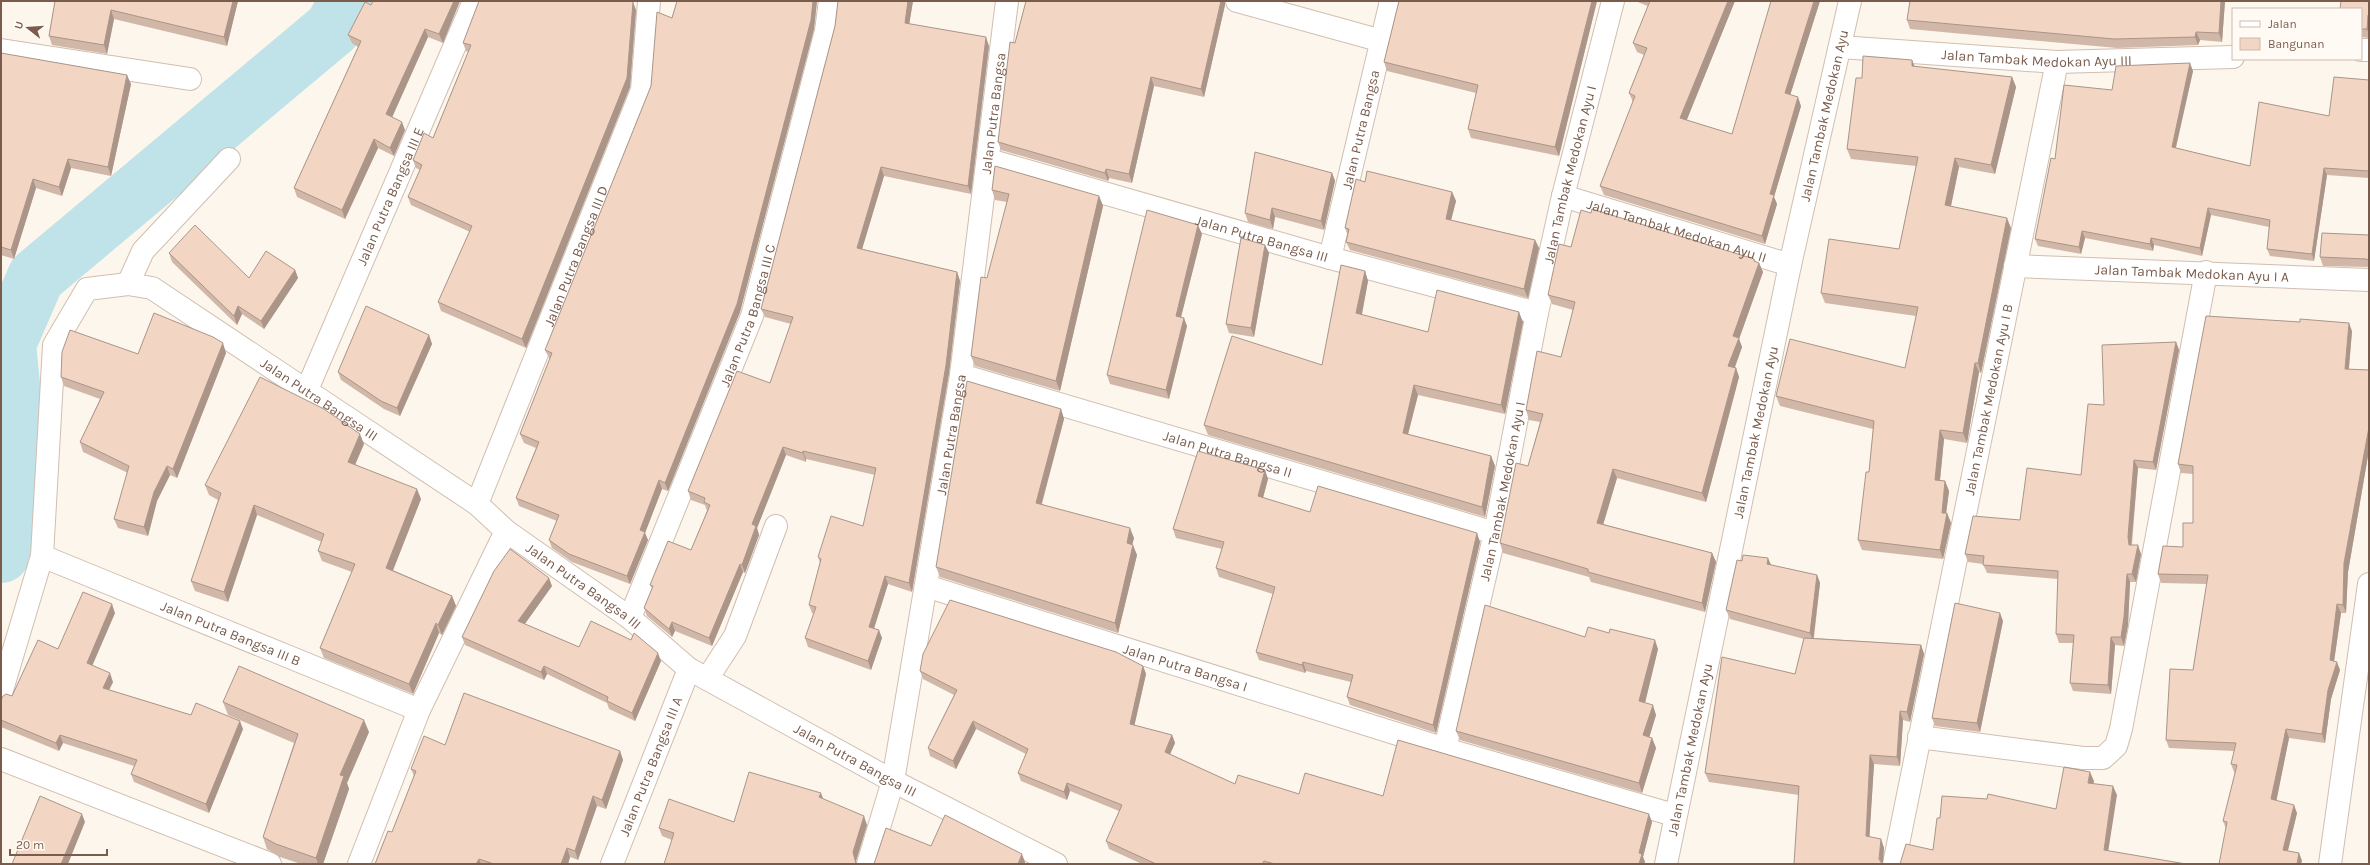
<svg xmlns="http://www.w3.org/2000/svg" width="2370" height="865" viewBox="0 0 2370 865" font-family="Karla,sans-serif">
<rect width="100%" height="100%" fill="#fdf6ec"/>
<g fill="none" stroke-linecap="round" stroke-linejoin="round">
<!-- river -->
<path stroke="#bfe3e8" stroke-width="58" d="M1,554L18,455L7,344L36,277L333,28L348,1"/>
<defs>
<g id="minor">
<path d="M1237,1L1382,41"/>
<path id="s1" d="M1840,47L2057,62L2233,57"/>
<path d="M1,50L190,79"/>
<path d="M2361,50H2369"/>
<path id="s2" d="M989,160L1330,258L1537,313"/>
<path id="s3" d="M1563,196L1790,265"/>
<path id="s4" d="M1330,258L1391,1"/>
<path id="s5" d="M2015,266L2369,280"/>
<path d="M128,284L143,251L229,159"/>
<path id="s6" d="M961,375L1495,533"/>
<path id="s7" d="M306,392L474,1"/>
<path id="s8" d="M477,504L642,90L649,1"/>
<path id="s9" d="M42,556L419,710"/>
<path id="s10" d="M926,586L1445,749L1674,815"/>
<path id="s11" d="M630,618L752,316L826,31L830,1"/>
<path d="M707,679L735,636L776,526"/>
<path id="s12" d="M1,693L42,556L54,345L87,289L128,284L152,288L477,504L506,531L630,618L689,669L893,781L1056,864"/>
<path d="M1919,737L2083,758H2103L2116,746L2121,729L2206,272"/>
<path id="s13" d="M1445,749L1495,533L1537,313L1563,196L1613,1"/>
<path d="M1,759L270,864"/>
<path d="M359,864L419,710L506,531"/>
<path id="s14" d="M612,864L689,669"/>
<path id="s15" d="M868,864L893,781L961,375L1007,1"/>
<path id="s16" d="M1666,864L1790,265L1850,1"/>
<path id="s17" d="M1894,864L2057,62"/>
<path d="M2330,864L2369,584"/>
</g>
</defs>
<!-- minor casing -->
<use href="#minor" stroke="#d1beb0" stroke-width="24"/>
<!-- minor -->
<use href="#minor" stroke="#fff" stroke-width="22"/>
</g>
<!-- wall -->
<path fill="#d1b7a8" d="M55,1H238L227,46L114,19L107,54L52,45L49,36Z
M373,1H460L443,43L428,37L392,117L405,130L394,156L378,148L345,219L297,197L294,188L358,47L352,43L348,35L371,5Z
M677,1H817L814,29L740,312L668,491L662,489L645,533L648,540L630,584L572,562L552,548L549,540L557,521L519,506L516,498L536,448L524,443L520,434L550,359L549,358L545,350L651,86Z
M838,1H913L909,24L989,46L971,194L884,176L862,249L957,272L960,281L949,373L912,592L888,584L874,628L882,638L871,670L808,647L805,638L814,614L812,613L809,605L820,563L818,557L863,526L875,475L806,459V462L786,455L757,528L759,535L745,573L743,572L712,646L675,631L672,637L647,616L644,608L652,588L650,585L691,550L707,511L705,505L691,500L688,491L770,383L791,324L765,317L761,309L835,26Z
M1026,1H1225V5L1204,97L1154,86L1132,183L1109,178L1108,181L1001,150L998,142L1015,43Z
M1399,1H1597L1559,156L1471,138L1468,129L1476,93L1387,71L1384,62Z
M1635,1H1735L1686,120L1732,134L1820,1L1790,95L1801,106L1774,197L1777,204L1765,244L1604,195L1600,186L1633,102L1629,93L1644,55L1637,52L1633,43L1648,6Z
M1910,1H2225L2222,42L2200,40L2198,45L2117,48L1910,29L1907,20Z
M2369,1V38L2361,37V9Z
M636,10L630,87L526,348L441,311L438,302L470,232L411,205L408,197L420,170L416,168L413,160L433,138L468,52L466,51L463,43Z
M1,53L131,84L111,176L71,168L62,196L36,188L14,259L1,255Z
M1912,60L1915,67L2012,77L2016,87L1995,174L1959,167L1951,206L2011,228L1981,373L1979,372L1967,443L1944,439L1940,480L1945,481L1949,491L1946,513H1947L1951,523L1943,559L1862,550L1858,540L1869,472L1873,429L1780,406L1776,396L1905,368L1916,316L1825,303L1821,293L1899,249L1916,166L1851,159L1847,149L1862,78Z
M2193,71L2176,148L2250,166L2329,116L2369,80V178L2327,175L2314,261L2270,256L2267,249L2269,227L2211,215L2202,256L2154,245L2153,251L2085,238L2081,254L2038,246L2035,239L2055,159L2112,90Z
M1332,173L1335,181L1324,230L1275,217L1273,229L1248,222L1245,213Z
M1365,182L1452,192L1456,201L1451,220L1535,240L1539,248L1528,298L1350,250L1346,242L1348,236L1345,228Z
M992,190L1099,196L1103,206L1060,391L975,366L971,356L1007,202L995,200Z
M1202,234L1181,317L1187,326L1169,399L1110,384L1107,375Z
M2369,235V267L2323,266L2320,257Z
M1265,245L1269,253L1254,337L1229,333L1226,324Z
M1571,247L1755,262L1759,263L1763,272L1739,339L1742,347L1735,367L1736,368L1739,377L1706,502L1617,478L1603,524L1712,553L1716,562L1705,612L1591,582L1589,577L1503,553L1500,543L1528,466L1540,422L1529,420L1526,410L1561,357L1573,310L1552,304L1548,295Z
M169,253L249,278L295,270L298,278L264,329L242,314L237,325L172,262Z
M1365,271L1368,281L1362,315L1428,332L1523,322L1505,414L1418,395L1408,434L1491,456L1495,466L1485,517L1208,435L1204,425L1322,365Z
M2352,331L2349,369L2369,370V450L2348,572L2346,613H2341L2334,661L2340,670L2331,699L2325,743L2289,738L2276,801L2297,813L2288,851L2299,853L2302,861L2226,829L2223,821L2235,773L2234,772L2231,764L2234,751L2169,748L2166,740L2193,670L2207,584L2161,583L2158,574L2183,547L2193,523V474L2181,473L2178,464Z
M429,335L432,344L400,416L384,409L341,380L338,372Z
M2176,342L2179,350L2156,470L2138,468L2132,545L2141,554L2136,582H2130L2128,625L2124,646L2115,645L2111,694L2073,691L2070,683L2073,643H2059L2056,634L2058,579L1987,573L1983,564L1968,562L1965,554L2020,520L2081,475L2104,405Z
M226,353L177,478L170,475L157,501L148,536L118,528L114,519L128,473L83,452L80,442L100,399L64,386L61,377L138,354Z
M1061,409L1064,419L1042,504L1134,538L1132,545L1137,555L1118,633L940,577L936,567Z
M364,444L355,464L421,499L393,570L452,596L456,606L442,635L439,633L413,694L324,658L320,648L352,572L322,561L318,551L322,542L257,515L228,602L195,591L191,581L218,500L209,495L205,485Z
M1265,470L1268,479L1263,498L1310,512L1480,542L1436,733L1350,705L1347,697L1351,682L1306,671L1305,673L1259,660L1256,652L1273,594L1219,577L1216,568L1222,549L1176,538L1173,529Z
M1742,561L1771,565L1817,575L1820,583L1814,638L1921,645L1924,654L1910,722L1903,720L1900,766L1874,764L1869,837L1881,839L1884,848L1799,795L1709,782L1705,773L1795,674L1804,639L1730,619L1726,610Z
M552,586L525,624L579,647L661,661L635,721L609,709L607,703L547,674L544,680L465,645L462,637Z
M115,613L92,665L113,682L109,690L191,715L243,729L209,813L134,782L131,774L134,766L63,743L59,751L1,727V700L12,696L58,649Z
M2003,621L1980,732L1935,726L1932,718Z
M1585,637L1658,649L1645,703L1656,715L1649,737L1652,738L1656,748L1642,793L1460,740L1456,731Z
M1143,666L1146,674L1134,725L1172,735L1175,743L1170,754L1235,784L1299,794L1383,796L1652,822L1643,857L1645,862L1644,864H1142L1109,849L1106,841L1119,811L1070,791L1067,800L1021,781L1018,773L1026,754L976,729L956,769L930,756L928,748L954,695L923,679L920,671Z
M223,702L369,732L347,783L349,789L323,864H301L280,857L267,849L263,837L294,743L228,715Z
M445,745L620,751L623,760L606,809L597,806L578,860L570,857L568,864H375L392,832L414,776L411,769Z
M823,799L867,825L856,861L672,840L662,836L659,828L734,822Z"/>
<!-- shaded-wall -->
<path fill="#aa9588" d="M233,1H238L227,46L224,37Z
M454,1H460L443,43L439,34Z
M813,1H817L814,29L740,312L668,491L665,483Z
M908,1H913L908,32L905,23Z
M1221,1H1225V5L1204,97L1201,89Z
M1592,1H1597L1559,156L1555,147Z
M1728,1H1735L1684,127L1680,118Z
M1814,1H1820L1788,102L1785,93Z
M2221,1H2225L2222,42L2219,33Z
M633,2L636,10L630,87L526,348L522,339Z
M111,10L114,19L107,54L104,45Z
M2368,15L2369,18V35L2367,29Z
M425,29L428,37L390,122L386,114Z
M2196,32L2200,40L2198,45L2195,37Z
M986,37L989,46L971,194L968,186Z
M1912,60L1916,70L1912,66Z
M2190,63L2193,71L2174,155L2172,147Z
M127,75L131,84L111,176L108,167Z
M1151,77L1154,86L1132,183L1129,174Z
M2012,77L2016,87L1995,174L1991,165Z
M1798,97L1801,106L1774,197L1777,204L1765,244L1762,236L1770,194Z
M402,122L405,130L394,156L390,148Z
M374,139L378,148L345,219L342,210Z
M1955,158L1959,167L1949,215L1945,205Z
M68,159L71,168L62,196L59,187Z
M881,167L884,176L860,256L857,248Z
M2324,168L2327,175L2314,261L2312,254Z
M1106,169L1109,178L1108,181L1105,173Z
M1332,173L1335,181L1324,230L1321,221Z
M33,179L36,188L14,259L11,250Z
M1452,192L1456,201L1449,228L1446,219Z
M1099,196L1103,206L1060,391L1056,381Z
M1272,208L1275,217L1273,229L1270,220Z
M2208,208L2211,215L2202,256L2200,248Z
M2007,218L2011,228L1981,373L1978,363Z
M1198,225L1202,234L1179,325L1176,316Z
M2082,231L2085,238L2081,254L2079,247Z
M2151,238L2154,245L2153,251L2150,244Z
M1535,240L1539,248L1528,298L1524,289Z
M1265,245L1269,253L1254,337L1251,328Z
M1754,259L1758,267L1759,263L1763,272L1739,339L1742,347L1732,375L1728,366L1733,336Z
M295,270L298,278L264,329L261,321Z
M1365,271L1368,281L1360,323L1356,313Z
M957,272L960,281L949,373L912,592L909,583Z
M238,306L242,314L237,325L234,316Z
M1519,312L1523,322L1505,414L1501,405Z
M1184,318L1187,326L1169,399L1166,390Z
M2349,323L2352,331L2348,377L2345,369Z
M429,335L432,344L400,416L397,408Z
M2176,342L2179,350L2156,470L2153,462Z
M223,343L226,353L177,478L173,469Z
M1975,363L1979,372L1967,443L1963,433Z
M1736,368L1739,377L1706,502L1702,493Z
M1414,385L1418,395L1406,442L1403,433Z
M1061,409L1064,419L1039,513L1036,503Z
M2369,427V450L2348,572L2346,613L2343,605L2344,563Z
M1940,430L1944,439L1939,490L1935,480Z
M360,434L364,444L352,472L348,462Z
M783,447L786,455L757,528L759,535L745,573L742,565L752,524Z
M803,451L806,459V462L803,453Z
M1491,456L1495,466L1485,517L1482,507Z
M2134,460L2138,468L2131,546L2129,545L2128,537Z
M167,466L170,475L157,501L148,536L144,527L154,492Z
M1613,469L1617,478L1601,532L1597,523Z
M1265,470L1268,479L1261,505L1258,496Z
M659,480L662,489L645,533L648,540L630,584L627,576L640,530Z
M1945,481L1949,491L1945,522L1947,513L1951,523L1943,559L1940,550L1942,513Z
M417,489L421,499L390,578L386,568Z
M254,505L257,515L228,602L224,592Z
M1130,528L1134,538L1130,553L1127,543Z
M1477,533L1480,542L1436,733L1433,725Z
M1133,545L1137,555L1118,633L1115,623Z
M2138,545L2141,554L2136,582L2132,574Z
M1712,553L1716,562L1705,612L1702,603Z
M1768,558L1772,567L1767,564Z
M740,564L743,572L712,646L709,638Z
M2127,574L2130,582L2128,625L2124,646L2121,637Z
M1817,575L1820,583L1813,641L1810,633Z
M885,576L888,584L872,635L869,627Z
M549,578L552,586L521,629L518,621Z
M452,596L456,606L442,635L438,625Z
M112,604L115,613L90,671L87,663Z
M2337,604L2341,613L2333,669L2330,660Z
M2000,613L2003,621L1980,732L1977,723Z
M672,622L675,631L672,637L669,629Z
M436,623L439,633L413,694L409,684Z
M879,630L882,638L871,670L868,661Z
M2111,637L2115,645L2111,694L2108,685Z
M1655,640L1658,649L1643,711L1639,701Z
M1921,645L1924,654L1910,722L1907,712Z
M658,653L661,661L635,721L632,713Z
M1303,662L1306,671L1305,673L1302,665Z
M2337,662L2340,670L2331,699L2325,743L2322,734L2328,690Z
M544,666L547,674L544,680L541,672Z
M1143,666L1146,674L1133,732L1130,724Z
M110,673L113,682L106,696L103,688Z
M1653,705L1656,715L1647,745L1643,735Z
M1900,711L1903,720L1900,766L1897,757Z
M364,720L369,732L347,783L349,789L323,864H318L316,858L340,775Z
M240,721L243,729L209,813L206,804Z
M973,721L976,729L956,769L953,761Z
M2286,729L2289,738L2275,808L2271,799Z
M60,735L63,743L59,751L56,743Z
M1172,735L1175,743L1168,759L1165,752Z
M1652,738L1656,748L1642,793L1639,783Z
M620,751L623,760L606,809L602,800Z
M1870,755L1874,764L1869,845L1866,836Z
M2090,772L2094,781L2092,792L2088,783Z
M1067,783L1070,791L1067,800L1064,792Z
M2113,786L2117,795L2107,859L2104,850Z
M821,793L824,801L819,797Z
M593,796L597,806L578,860L575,851Z
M2294,805L2297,813L2286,858L2283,850Z
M82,814L85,822L68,864H61Z
M1649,814L1652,822L1643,857L1645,862L1644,864H1639V853Z
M864,816L867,825L856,861L857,864H856L853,852Z
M1881,839L1884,848L1883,864L1879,859Z
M567,848L570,857L568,864H561Z
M2299,853L2302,861L2301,864H2297Z
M1022,854L1025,862V864H1018Z
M479,859L481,864H476Z"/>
<!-- building -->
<path fill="#f3d5c3" stroke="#aa9588" d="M55,1H233L224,37L111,10L104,45L49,36Z
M373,1H454L439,34L425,29L386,114L402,122L390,148L374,139L342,210L294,188L361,41L348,35L365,2L371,5Z
M479,1H631L633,2L627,78L522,339L438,302L472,226L408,197L422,165L413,160L424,133L433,138L471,45L463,43Z
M677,1H813L811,20L737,304L665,483L659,480L640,530L645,532L627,576L569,554L549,540L559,515L516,498L539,442L520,434L552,353L545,350L651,86L657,12L672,18Z
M838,1H908L905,23L986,37L968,186L881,167L857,248L957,272L946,365L909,583L885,576L869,627L879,630L868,661L805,638L816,607L809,605L821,559L818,557L831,516L863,526L876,468L803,451V453L783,447L752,524L756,526L742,565L740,564L709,638L672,622L669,629L644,608L653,586L650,585L668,541L691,550L710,505L704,502L705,498L688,491L737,371L770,383L793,317L761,309L835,26Z
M1026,1H1221L1201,89L1151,77L1129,174L1106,169L1105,173L998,142L1010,42L1015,43Z
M1399,1H1592L1555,147L1468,129L1478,85L1384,62Z
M1650,1H1728L1680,118L1732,134L1771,1H1814L1785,93L1798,97L1770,194L1774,195L1762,236L1600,186L1635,96L1629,93L1647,48L1633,43Z
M1910,1H2221L2219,33L2196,32L2195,37L2114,39L1907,20Z
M2341,1H2369V16L2368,15L2367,29H2361V9H2340Z
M1,53L127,75L108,167L68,159L59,187L33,179L11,250L1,247Z
M1863,56L1912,60V66L2012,77L1991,165L1955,158L1945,205L2007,218L1978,363H1975L1963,433L1940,430L1935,480L1945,481L1942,513H1947L1940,550L1858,540L1866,472H1869L1874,421L1776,396L1790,339L1905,368L1918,307L1821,293L1829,239L1899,249L1918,157L1847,149L1856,78H1862Z
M2190,63L2172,147L2250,166L2259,102L2329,116L2334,77L2369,80V171L2324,168L2312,254L2267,249L2270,220L2208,208L2200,248L2151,238L2150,244L2082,231L2079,247L2035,239L2051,158L2055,159L2064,85L2112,90L2116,66Z
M1255,152L1332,173L1321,221L1272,208L1270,220L1245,213Z
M995,166L1099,196L1056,381L971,356L981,277L987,278L1009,194L992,190Z
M1367,171L1452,192L1446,219L1535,240L1524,289L1346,242L1349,229L1345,228L1356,179L1365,182Z
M1592,209L1754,259V261L1759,263L1733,336L1739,338L1728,366L1736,368L1702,493L1613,469L1597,523L1712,553L1702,603L1588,572V569L1500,543L1516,463L1528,466L1543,414L1526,410L1537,351L1561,357L1575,302L1548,295L1559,244L1571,247L1581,210L1591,213Z
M1147,210L1198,225L1176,316L1184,318L1166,390L1107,375Z
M195,225L249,278L266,251L295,270L261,321L238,306L234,316L169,253Z
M2322,233L2369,235V260L2366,259L2320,257Z
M1241,238L1265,245L1251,328L1226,324Z
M1341,265L1365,271L1356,313L1428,332L1437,290L1519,312L1501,405L1414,385L1403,433L1491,456L1482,507L1204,425L1232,336L1322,365Z
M366,306L429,335L397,408L381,401L338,372Z
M154,313L213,337L223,343L173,469L167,466L154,492L144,527L114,519L129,466L80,442L104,392L61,377L62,352L70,330L138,354Z
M2206,316L2300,322V319L2349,323L2345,369L2369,370V427L2344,563L2343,605L2337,604L2330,660L2337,662L2328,690L2322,734L2286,729L2271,799L2294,805L2283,850L2299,853L2297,864H2219L2227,822L2223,821L2237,765L2231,764L2236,743L2166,740L2170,669L2193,670L2208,575L2158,574L2163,546L2183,547V523H2193V466L2178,464Z
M2176,342L2153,462L2134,460L2128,537L2129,545H2138L2132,574H2127L2124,617L2121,637H2111L2108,685L2070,683L2074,635L2056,634L2058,571L1983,565L1984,556L1965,554L1973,516L2020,520L2027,468L2081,475L2088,404L2104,405L2102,345Z
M260,377L324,409L360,434L348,462L417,489L386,568L452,596L438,625L436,623L409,684L320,648L355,564L318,551L324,534L254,505L224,592L191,581L221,493L205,485Z
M967,381L1061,409L1036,503L1130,528L1127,543L1133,545L1115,623L936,567Z
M1198,451L1265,470L1258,496L1310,512L1318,486L1477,533L1433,725L1347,697L1353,675L1303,662L1302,665L1256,652L1275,587L1216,568L1224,542L1173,529Z
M510,549L549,578L518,621L579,647L591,621L631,640L634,633L658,653L632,713L607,701L608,697L544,666L541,672L462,637L494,571Z
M1743,555L1768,558L1767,564L1817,575L1810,633L1726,610L1737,560L1742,561Z
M83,592L112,604L87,663L110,673L103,688L191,715L196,703L240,721L206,804L131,774L137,760L60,735L56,743L1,720V700L3,696L6,694L12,696L38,640L58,649Z
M950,600L1116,652L1143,666L1130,724L1172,735L1165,752L1235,784L1238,775L1299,794L1305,773L1383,796L1398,740L1649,814L1639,853L1642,854L1639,864H1275L1264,861L1262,864H1156L1106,841L1122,805L1067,783L1064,792L1018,773L1028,749L973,721L953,761L928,748L957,690L920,671L923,654Z
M1955,603L2000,613L1977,723L1932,718Z
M1485,605L1585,637L1588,627L1609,633L1610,629L1655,640L1639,701L1653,705L1643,735L1652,738L1639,783L1456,731Z
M1804,638L1921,645L1907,712L1900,711L1897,757L1870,755L1866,836L1881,839L1879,859L1882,864H1794L1799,786L1705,773L1722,657L1795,674Z
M239,666L364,720L340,775L344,776L316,858L276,844L263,837L298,734L223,702Z
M464,693L620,751L602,800L593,796L575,851L567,848L561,864H494L479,859L476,864H375L388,831L392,832L416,771L411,769L424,736L445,745Z
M2064,767L2090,772L2088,783L2113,786L2104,850L2186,864H1898H1900L1906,844L1933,850L1937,818H1940L1942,796L1987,799L1988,794L2056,809Z
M749,772L821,793L819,797L864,816L853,852L856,864H664L674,833L659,828L669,799L734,822Z
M40,796L82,814L61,864H12Z
M945,815L1022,854L1018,864H874L886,828L931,846Z"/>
<g text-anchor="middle" stroke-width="3.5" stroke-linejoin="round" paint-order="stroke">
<!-- street labels -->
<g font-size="14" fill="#7a5c4d" stroke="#fffaf3">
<text dy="5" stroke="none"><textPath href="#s1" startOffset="197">Jalan Tambak Medokan Ayu III</textPath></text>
<text dy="5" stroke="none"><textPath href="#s15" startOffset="762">Jalan Putra Bangsa</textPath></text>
<text dy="5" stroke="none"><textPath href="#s16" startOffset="765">Jalan Tambak Medokan Ayu</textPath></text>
<text dy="5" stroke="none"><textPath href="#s4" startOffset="132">Jalan Putra Bangsa</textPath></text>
<text dy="5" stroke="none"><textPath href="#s13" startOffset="588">Jalan Tambak Medokan Ayu I</textPath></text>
<text dy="5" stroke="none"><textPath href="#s7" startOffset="213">Jalan Putra Bangsa III E</textPath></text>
<text dy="5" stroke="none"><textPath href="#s3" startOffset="119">Jalan Tambak Medokan Ayu II</textPath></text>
<text dy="5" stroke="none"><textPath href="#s2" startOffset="284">Jalan Putra Bangsa III</textPath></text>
<text dy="5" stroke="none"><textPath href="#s8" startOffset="267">Jalan Putra Bangsa III D</textPath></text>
<text dy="5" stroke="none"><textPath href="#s5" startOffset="177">Jalan Tambak Medokan Ayu I A</textPath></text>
<text dy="5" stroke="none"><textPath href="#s11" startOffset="325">Jalan Putra Bangsa III C</textPath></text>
<text dy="5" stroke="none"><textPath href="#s12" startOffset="686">Jalan Putra Bangsa III</textPath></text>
<text dy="5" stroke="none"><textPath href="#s17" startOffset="474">Jalan Tambak Medokan Ayu I B</textPath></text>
<text dy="5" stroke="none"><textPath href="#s16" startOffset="441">Jalan Tambak Medokan Ayu</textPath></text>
<text dy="5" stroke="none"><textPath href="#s15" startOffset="438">Jalan Putra Bangsa</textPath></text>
<text dy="5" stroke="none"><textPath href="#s6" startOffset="278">Jalan Putra Bangsa II</textPath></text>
<text dy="5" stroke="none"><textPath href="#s13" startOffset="264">Jalan Tambak Medokan Ayu I</textPath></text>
<text dy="5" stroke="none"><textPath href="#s12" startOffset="1010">Jalan Putra Bangsa III</textPath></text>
<text dy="5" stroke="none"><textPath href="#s9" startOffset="204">Jalan Putra Bangsa III B</textPath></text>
<text dy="5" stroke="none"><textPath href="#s10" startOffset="272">Jalan Putra Bangsa I</textPath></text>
<text dy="5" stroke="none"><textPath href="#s16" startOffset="117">Jalan Tambak Medokan Ayu</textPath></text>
<text dy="5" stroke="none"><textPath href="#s12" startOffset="1334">Jalan Putra Bangsa III</textPath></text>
<text dy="5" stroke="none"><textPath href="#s14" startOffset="105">Jalan Putra Bangsa III A</textPath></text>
</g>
</g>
<!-- border -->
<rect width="2370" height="865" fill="none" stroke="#7a5c4d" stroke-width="4"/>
<!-- legend -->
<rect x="2232" y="8" width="130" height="52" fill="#fffaf3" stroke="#cabbb1"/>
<rect x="2240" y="21" width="20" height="6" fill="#ffffff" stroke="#cabbb1"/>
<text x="2268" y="28" font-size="12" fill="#7a5c4d">Jalan</text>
<rect x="2240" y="38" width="20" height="12" fill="#f3d5c3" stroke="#cabbb1"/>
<text x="2268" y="48" font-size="12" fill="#7a5c4d">Bangunan</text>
<!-- north arrow -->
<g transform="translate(28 28) rotate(287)" stroke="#fffaf3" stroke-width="3" paint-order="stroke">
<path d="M0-3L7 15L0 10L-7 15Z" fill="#7a5c4d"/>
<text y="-6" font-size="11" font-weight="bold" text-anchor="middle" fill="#7a5c4d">U</text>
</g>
<!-- scale -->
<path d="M10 849v6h97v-6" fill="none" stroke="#7a5c4d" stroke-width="2"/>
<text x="16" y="849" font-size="12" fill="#7a5c4d" stroke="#fffaf3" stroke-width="3" paint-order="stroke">20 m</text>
</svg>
